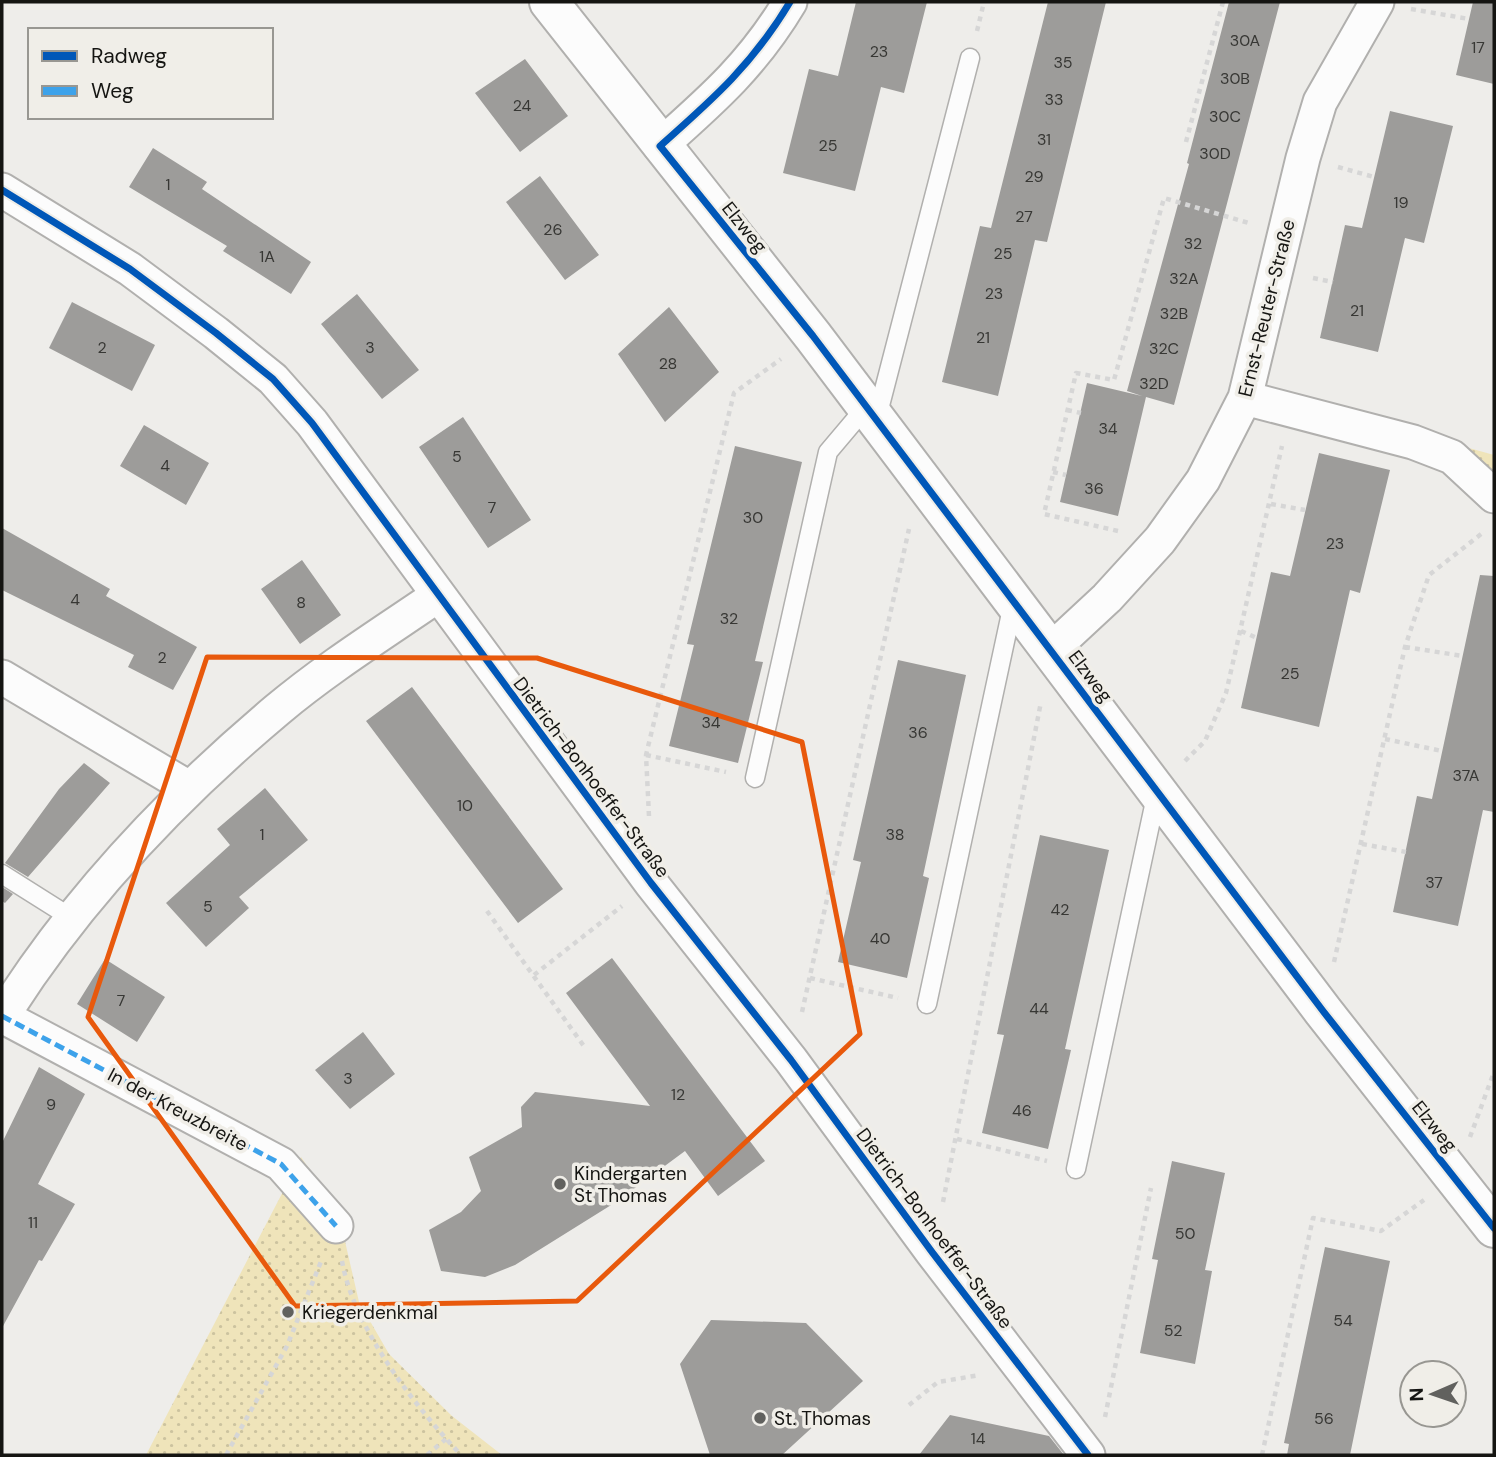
<svg xmlns="http://www.w3.org/2000/svg" width="1496" height="1457" viewBox="0 0 1496 1457" font-family="'DM Sans',sans-serif">
<defs>
<pattern id="park-dots" width="8" height="8" patternUnits="userSpaceOnUse" patternTransform="scale(1.75)"><rect width="8" height="8" fill="#efe4ba"/><path d="M2 2h.1M6 6h.1" fill="none" stroke="#ccc39f" stroke-width="1.8" stroke-linecap="round"/></pattern>
</defs>
<rect width="100%" height="100%" fill="#eeedea"/>
<!-- park -->
<path fill="url(#park-dots)" d="M1469,448L1494,455V479Z
M301,1157L338,1211L359,1302L389,1354L452,1416L502,1455H146Z"/>
<!-- building -->
<path fill="#9d9c9a" d="M856,2H927L904,93L881,87L855,191L783,173L809,69L838,76Z
M1048,2H1106L1047,242L1035,240L998,396L942,382L980,226L991,228Z
M1229,2H1280L1174,405L1146,397L1118,516L1060,502L1087,383L1142,396L1127,391L1189,164L1187,163Z
M1473,2H1494V84L1456,75Z
M525,59L568,116L520,152L475,93Z
M1390,111L1453,126L1424,243L1405,238L1378,352L1320,338L1345,225L1362,228Z
M153,148L207,182L202,189L311,262L291,294L223,251L227,246L129,187Z
M540,176L599,255L565,280L506,202Z
M357,294L419,370L382,399L321,324Z
M72,302L155,345L132,391L49,348Z
M669,307L719,372L665,422L618,354Z
M463,417L531,520L488,548L419,447Z
M144,425L209,463L186,505L120,466Z
M735,446L802,462L755,661L763,662L738,763L669,746L694,645L687,644Z
M1319,453L1390,470L1360,593L1350,590L1319,727L1241,708L1271,572L1290,576Z
M2,528L110,589L106,596L197,647L173,690L128,667L134,655L2,590Z
M302,560L341,615L300,644L261,589Z
M1480,575L1494,576V812L1483,810L1458,926L1393,912L1417,796L1432,799Z
M898,660L966,675L923,876L929,878L907,978L838,962L861,862L853,860Z
M412,687L563,889L518,923L366,721Z
M84,763L110,783L28,877L5,863L59,789Z
M265,788L308,840L239,897L249,908L206,947L166,903L230,845L217,829Z
M1040,835L1109,850L1065,1049L1071,1050L1048,1149L982,1133L1004,1035L997,1034Z
M2,887L13,894L5,903L2,901Z
M612,958L765,1161L718,1196L685,1151L616,1202L515,1265L485,1277L441,1271L429,1230L461,1212L481,1191L469,1157L522,1127L521,1107L535,1092L650,1106L566,993Z
M105,959L165,997L137,1042L77,1004Z
M363,1032L395,1074L350,1109L315,1070Z
M39,1067L85,1094L38,1184L75,1204L42,1261L39,1260L2,1328V1143Z
M1172,1161L1225,1173L1205,1270L1212,1271L1195,1364L1140,1353L1158,1260L1152,1259Z
M1325,1247L1390,1261L1350,1455H1287L1289,1444L1284,1443Z
M711,1320L806,1323L863,1381L782,1455H710L680,1364Z
M950,1415L1049,1436L1064,1455H919Z"/>
<g fill="none" stroke-linecap="round" stroke-linejoin="round">
<defs>
<path id="lane" d="M877,417L970,58
M755,778L828,452L866,407
M2,874L70,917
M927,1004L1013,604
M1076,1169L1157,792"/>
<path id="street" d="M660,146C713,99 753,64 790,2
M2,190L130,269L216,333L273,379L312,423L651,883L791,1060L932,1252L1088,1455
M1245,398L1413,442L1452,457L1494,496
M1051,650L1107,598L1160,540L1203,480L1245,398L1303,158L1320,102L1377,2
M2,677L189,788
M2,1016L281,1164L336,1226
M2,1017C76,899 170,800 277,710C327,668 383,633 437,596"/>
<path id="secondary" d="M549,2L813,336L1323,1011L1494,1228"/>
</defs>
<!-- lane casing -->
<use href="#lane" stroke="#b1b0ae" stroke-width="21"/>
<!-- street casing -->
<use href="#street" stroke="#b1b0ae" stroke-width="37"/>
<!-- secondary casing -->
<use href="#secondary" stroke="#b1b0ae" stroke-width="42"/>
<!-- path -->
<path stroke="#d6d6d6" stroke-width="4.5" stroke-dasharray="5 5" stroke-linecap="butt" d="M1411,9L1469,19
M977,31L984,2
M1186,142L1223,2
M1338,167L1374,177
M1313,278L1333,282
M1067,410L1081,413
M1053,472L1066,475
M1271,504L1305,510
M1118,531L1044,514L1076,373L1114,380L1164,198L1252,224
M1241,631L1257,638
M1405,647L1463,656
M1385,739L1442,751
M646,755L726,772
M1185,761L1205,741L1226,693L1282,446
M649,816L646,755L734,393L781,359
M1362,844L1406,852
M487,911L586,1049
M1334,962L1405,647L1429,575L1485,531
M534,975L622,906
M810,978L898,998
M802,1012L909,529
M1470,1137L1494,1072
M957,1139L1047,1161
M943,1202L1041,702
M342,1261C354,1329 415,1406 461,1455
M909,1405L938,1382L980,1375
M1105,1417L1151,1188
M226,1455L287,1346L322,1259
M427,1455L446,1439
M1262,1455L1313,1218L1381,1231L1424,1200"/>
<!-- lane -->
<use href="#lane" stroke="#fcfcfc" stroke-width="18"/>
<!-- street -->
<use href="#street" stroke="#fcfcfc" stroke-width="33"/>
<!-- secondary -->
<use href="#secondary" stroke="#fcfcfc" stroke-width="38"/>
<!-- quiet -->
<path stroke="#3da2ea" stroke-width="5" stroke-dasharray="10 5" stroke-linecap="butt" d="M2,1016L281,1164L336,1226"/>
<defs>
<path id="cycleway" d="M790,2C753,64 713,99 660,146L813,336L1323,1011L1494,1228
M2,190L130,269L216,333L273,379L312,423L651,883L791,1060L932,1252L1088,1455"/>
</defs>
<!-- cycleway casing -->
<use href="#cycleway" stroke="#f0eee8" stroke-width="11"/>
<!-- cycleway -->
<use href="#cycleway" stroke="#0057b8" stroke-width="7"/>
</g>
<!-- marked area -->
<path fill="none" stroke="#e8590c" stroke-width="5" stroke-linejoin="round" d="M207,657L537,658L802,742L860,1034L577,1301L295,1306L88,1017Z"/>
<!-- markers -->
<g fill="#61615e" stroke="#f0eee8" stroke-width="2.5">
<circle cx="560" cy="1184" r="7"/>
<circle cx="288" cy="1312" r="7"/>
<circle cx="760" cy="1418" r="7"/>
</g>
<g text-anchor="middle" stroke-width="7" stroke-linejoin="round" paint-order="stroke">
<!-- number labels -->
<g font-size="16" fill="#373734">
<text x="1245" y="46">30A</text>
<text x="1478" y="53">17</text>
<text x="879" y="57">23</text>
<text x="1063" y="68">35</text>
<text x="1235" y="84">30B</text>
<text x="1054" y="105">33</text>
<text x="522" y="111">24</text>
<text x="1225" y="122">30C</text>
<text x="1044" y="145">31</text>
<text x="828" y="151">25</text>
<text x="1215" y="159">30D</text>
<text x="1034" y="182">29</text>
<text x="168" y="190">1</text>
<text x="1401" y="208">19</text>
<text x="1024" y="222">27</text>
<text x="553" y="235">26</text>
<text x="1193" y="249">32</text>
<text x="1003" y="259">25</text>
<text x="267" y="262">1A</text>
<text x="1184" y="284">32A</text>
<text x="994" y="299">23</text>
<text x="1357" y="316">21</text>
<text x="1174" y="319">32B</text>
<text x="983" y="343">21</text>
<text x="102" y="353">2</text>
<text x="370" y="353">3</text>
<text x="1164" y="354">32C</text>
<text x="668" y="369">28</text>
<text x="1154" y="389">32D</text>
<text x="1108" y="434">34</text>
<text x="457" y="462">5</text>
<text x="165" y="471">4</text>
<text x="1094" y="494">36</text>
<text x="492" y="513">7</text>
<text x="753" y="523">30</text>
<text x="1335" y="549">23</text>
<text x="75" y="605">4</text>
<text x="301" y="608">8</text>
<text x="729" y="624">32</text>
<text x="162" y="663">2</text>
<text x="1290" y="679">25</text>
<text x="711" y="728">34</text>
<text x="918" y="738">36</text>
<text x="1466" y="781">37A</text>
<text x="465" y="811">10</text>
<text x="262" y="840">1</text>
<text x="895" y="840">38</text>
<text x="1434" y="888">37</text>
<text x="208" y="912">5</text>
<text x="1060" y="915">42</text>
<text x="880" y="944">40</text>
<text x="121" y="1006">7</text>
<text x="1039" y="1014">44</text>
<text x="348" y="1084">3</text>
<text x="678" y="1100">12</text>
<text x="51" y="1110">9</text>
<text x="1022" y="1116">46</text>
<text x="33" y="1228">11</text>
<text x="1185" y="1239">50</text>
<text x="1343" y="1326">54</text>
<text x="1173" y="1336">52</text>
<text x="1324" y="1424">56</text>
<text x="978" y="1444">14</text>
</g>
<!-- street labels -->
<g font-size="19" fill="#151512" stroke="#f0eee8">
<text transform="translate(745 227) rotate(51)" y="7">Elzweg</text>
<text transform="translate(1266 308) rotate(-76)" y="7">Ernst-Reuter-Straße</text>
<text transform="translate(1091 676) rotate(53)" y="7">Elzweg</text>
<text transform="translate(592 777) rotate(53)" y="7">Dietrich-Bonhoeffer-Straße</text>
<text transform="translate(178 1109) rotate(28)" y="7">In der Kreuzbreite</text>
<text transform="translate(1435 1126) rotate(51)" y="7">Elzweg</text>
<text transform="translate(935 1228) rotate(53)" y="7">Dietrich-Bonhoeffer-Straße</text>
</g>
<!-- poi labels -->
<g font-size="19" fill="#151512" stroke="#f0eee8" text-anchor="start">
<text x="574" y="1180">Kindergarten<tspan x="574" dy="22">St Thomas</tspan></text>
<text x="302" y="1319">Kriegerdenkmal</text>
<text x="774" y="1425">St. Thomas</text>
</g>
</g>
<!-- border -->
<rect width="1496" height="1457" fill="none" stroke="#151512" stroke-width="7"/>
<!-- legend -->
<rect x="28" y="28" width="245" height="91" fill="#f0eee8" stroke="#989792" stroke-width="2"/>
<rect x="42" y="51" width="35" height="10" fill="#0057b8" stroke="#989792" stroke-width="2"/>
<text x="91" y="63" font-size="21" fill="#151512">Radweg</text>
<rect x="42" y="86" width="35" height="10" fill="#3da2ea" stroke="#989792" stroke-width="2"/>
<text x="91" y="98" font-size="21" fill="#151512">Weg</text>
<!-- north arrow -->
<g transform="translate(1433 1394) rotate(268)"><circle r="33" fill="#f0eee8" stroke="#989792" stroke-width="2"/>
<path d="M0-5L12 26L0 18L-12 26Z" fill="#61615e"/>
<text y="-10" font-size="19" font-weight="bold" text-anchor="middle" fill="#151512">N</text>
</g>
</svg>
